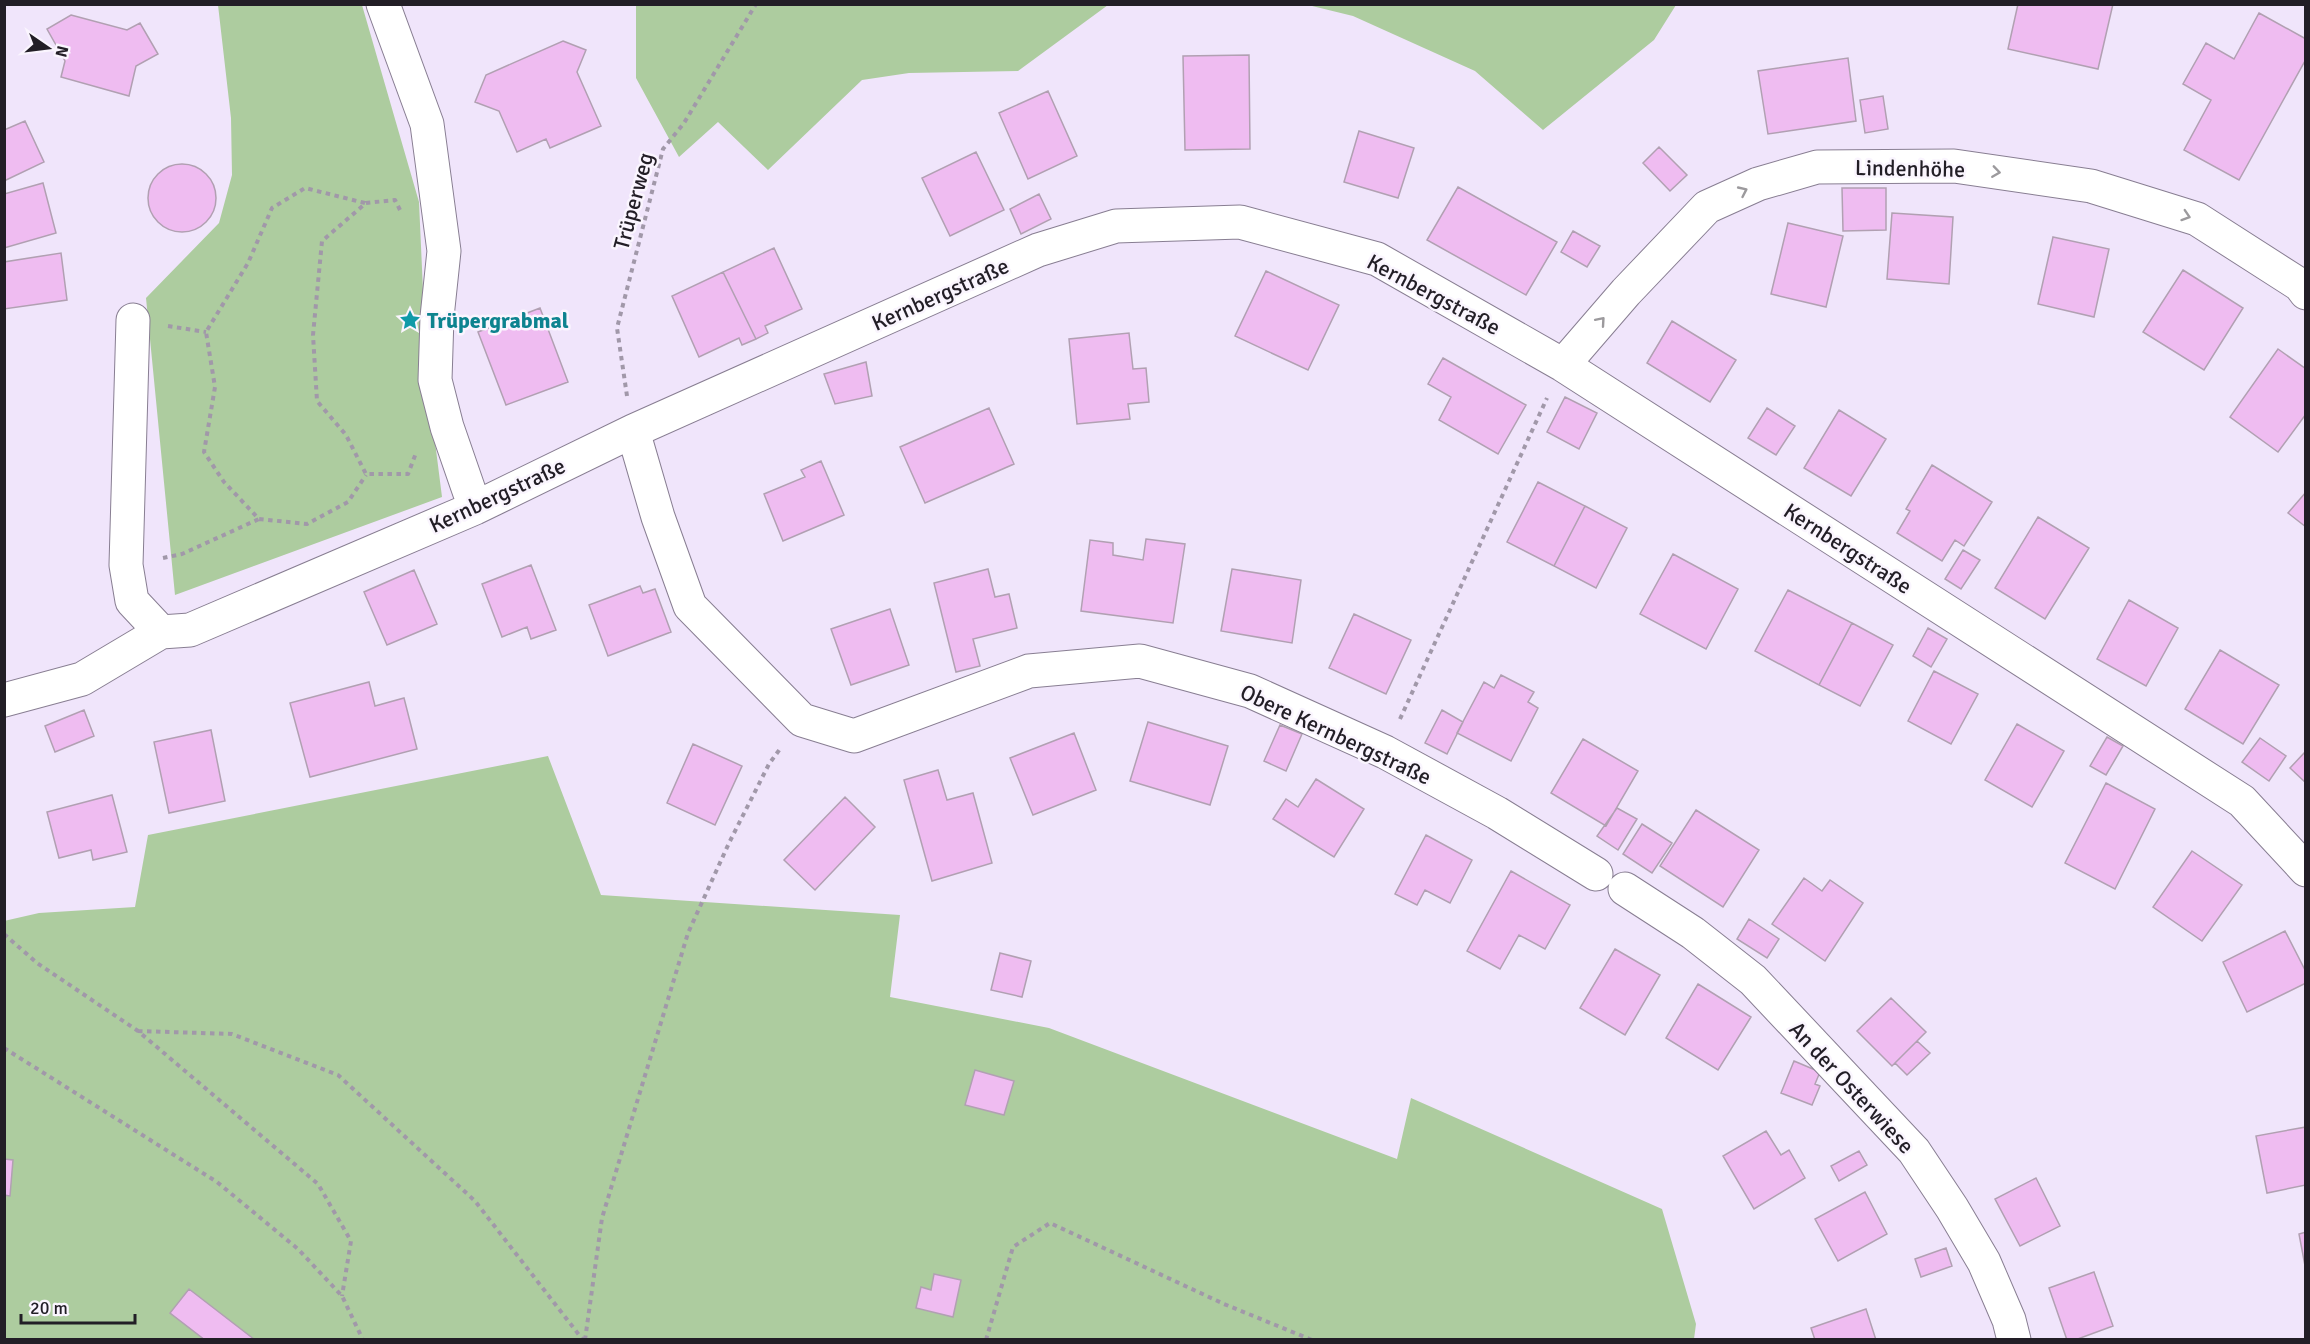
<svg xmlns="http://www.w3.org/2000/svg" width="2310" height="1344" viewBox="0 0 2310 1344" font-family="Signika,sans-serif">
<rect width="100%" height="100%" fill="#f0e5fb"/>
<!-- green -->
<path fill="#adcc9f" d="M218,5H362L419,202L427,379L442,497L175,595L146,298L219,223L232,175L231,118Z
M636,5V4L1108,5L1018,71L909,73L862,80L768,170L718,122L679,157L636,78Z
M1308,5H1676L1654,40L1543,130L1475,71L1353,16Z
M548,756L601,895L900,915L890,997L1049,1028L1397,1159L1411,1098L1662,1209L1696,1324L1694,1339H5L4,921L39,913L135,907L148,835Z"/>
<!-- building -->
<path fill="#efbcf1" stroke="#b1a0b2" stroke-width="1.5" d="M2018,4H2113L2098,69L2008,49Z
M2259,13L2306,39V59L2239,180L2184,150L2211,100L2183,84L2206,43L2234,59Z
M71,15L127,30L140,23L158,54L136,66L129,96L61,77L65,61L47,29Z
M563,41L586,50L577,72L601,126L550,148L546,139L517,152L499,111L475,102L486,75Z
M1249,55L1250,149L1185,150L1183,56Z
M1848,58L1856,121L1768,134L1758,71Z
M1048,91L1077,156L1028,179L999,113Z
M1883,96L1888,129L1865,133L1860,100Z
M25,121L44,162L4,181V130Z
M1359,131L1414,148L1398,198L1344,182Z
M1659,147L1687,175L1670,191L1643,163Z
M976,152L1004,210L950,236L922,178Z
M148 198a34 34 0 1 1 68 0a34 34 0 1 1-68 0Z
M43,183L56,233L4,248V194Z
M1458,187L1557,242L1526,295L1427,240Z
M1842,188H1886V230L1843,231Z
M1039,194L1051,219L1021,234L1010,209Z
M1892,213L1953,217L1949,284L1887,279Z
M1788,223L1843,236L1826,307L1771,294Z
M1573,231L1600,246L1587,267L1561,252Z
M2053,237L2109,249L2094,317L2038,304Z
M774,248L802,309L765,326L768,333L756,339L723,272Z
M61,253L67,300L4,309V262Z
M2183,270L2243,308L2204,370L2143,332Z
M1266,271L1339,305L1308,370L1235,336Z
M723,272L756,339L742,345L739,338L699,357L672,296Z
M540,308L568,382L506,405L478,332Z
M1672,321L1736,360L1710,402L1647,363Z
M1129,333L1133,369L1146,368L1149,402L1128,404L1130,419L1077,424L1069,339Z
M2278,349L2306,369V414L2278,452L2230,417Z
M1443,358L1526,405L1498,454L1439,420L1451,397L1428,384Z
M866,362L872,396L835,404L824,374Z
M1565,397L1597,413L1579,449L1547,432Z
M989,408L1014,464L925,503L900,447Z
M1767,408L1795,426L1776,455L1748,438Z
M1839,410L1886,439L1851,496L1804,468Z
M821,461L844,515L783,541L764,494L805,477L801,470Z
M1932,465L1992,502L1964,546L1955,540L1942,561L1897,533L1910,511L1906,509Z
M1538,482L1585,506L1554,566L1507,542Z
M2306,492V527L2288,513Z
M1585,506L1627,528L1596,588L1554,566Z
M2038,517L2089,548L2045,619L1995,588Z
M1146,539L1185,544L1173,623L1081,611L1090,540L1113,543V555L1143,560Z
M1963,550L1980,560L1961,589L1945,579Z
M1673,554L1738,589L1706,649L1640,614Z
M531,565L556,630L531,639L527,627L502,637L482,584Z
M988,569L995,597L1009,594L1017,628L973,639L980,666L956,672L934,583Z
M1232,569L1301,580L1292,643L1221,631Z
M414,570L437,624L387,645L364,592Z
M640,586L643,593L655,589L671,632L608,656L589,605Z
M1788,590L1852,623L1819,685L1755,651Z
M2129,600L2178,628L2146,686L2097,659Z
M890,609L909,665L851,685L831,629Z
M1354,614L1411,640L1386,694L1329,668Z
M1852,623L1893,645L1860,706L1819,685Z
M1928,628L1947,639L1931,667L1913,656Z
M2220,650L2279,685L2243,744L2185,709Z
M1934,671L1978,694L1951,744L1908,721Z
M1501,675L1534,692L1528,702L1538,708L1511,761L1457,733L1484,682L1494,688Z
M369,682L375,706L404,698L417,749L310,777L290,703Z
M84,710L94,736L55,752L45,726Z
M1442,710L1463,722L1447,754L1425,743Z
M1148,722L1228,746L1210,805L1130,781Z
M2017,724L2064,751L2032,807L1985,780Z
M1280,725L1302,734L1286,771L1264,761Z
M211,730L225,801L169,813L154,742Z
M1074,733L1096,790L1033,815L1010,758Z
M2107,737L2123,746L2106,775L2090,766Z
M2260,738L2286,756L2269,781L2242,762Z
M1583,739L1638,771L1606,826L1551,793Z
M693,744L742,766L715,825L667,803Z
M2306,751V783L2290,768Z
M938,770L947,800L973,793L992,863L932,881L904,780Z
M1316,779L1364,809L1334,857L1273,819L1286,799L1298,807Z
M2106,783L2155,809L2115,889L2065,863Z
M112,795L127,852L93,860L91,850L59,858L47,812Z
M845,797L875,827L815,890L784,860Z
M1617,808L1637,819L1618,850L1597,836Z
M1696,810L1759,850L1723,907L1660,866Z
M1642,824L1672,843L1652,873L1623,854Z
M1426,835L1472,860L1450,903L1425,890L1417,905L1395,894Z
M2192,851L2242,885L2202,941L2153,907Z
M1511,871L1570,905L1545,949L1519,935L1500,969L1467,951Z
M1804,878L1822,891L1830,880L1863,903L1825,961L1772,924Z
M1749,919L1779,939L1767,958L1737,939Z
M2285,931L2306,972V983L2247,1012L2223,962Z
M1615,949L1660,975L1625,1035L1580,1008Z
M1000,953L1031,961L1022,997L991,990Z
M1698,984L1751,1017L1718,1070L1666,1038Z
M1891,998L1926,1032L1892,1066L1857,1031Z
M1917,1041L1930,1053L1907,1075L1895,1063Z
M1794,1061L1820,1072L1815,1084L1820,1086L1812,1105L1781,1093Z
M975,1070L1014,1081L1004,1115L965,1105Z
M2306,1127V1185L2267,1193L2256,1136Z
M1766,1131L1781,1155L1789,1150L1805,1178L1754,1209L1723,1156Z
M1859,1151L1867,1165L1839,1181L1831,1166Z
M4,1159L13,1160L10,1196L4,1195Z
M2036,1178L2060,1226L2020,1246L1995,1199Z
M1865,1192L1887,1234L1838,1261L1815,1219Z
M2306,1232V1271L2299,1234Z
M1946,1248L1952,1266L1921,1277L1915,1259Z
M2094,1272L2113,1326L2075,1340H2067L2049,1288Z
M934,1274L961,1280L953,1317L916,1308L921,1287L931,1290Z
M189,1289L255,1340H205L170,1313Z
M1866,1309L1876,1340H1815L1811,1328Z"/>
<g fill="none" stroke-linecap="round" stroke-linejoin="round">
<defs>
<path id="street" d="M383,4L427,124L444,251L437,317L435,380L447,427L475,508
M133,320L126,565L132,601L161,632
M1563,365L1626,292L1707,207L1758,184L1817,167L1954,166L2091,186L2197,219L2300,285L2306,293
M633,431L658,517L690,606L802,720L854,736L1029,671L1140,661L1250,691L1385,752L1497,813L1596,874
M4,700L82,679L161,632L190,630L475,508L633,431L1038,250L1116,226L1240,222L1377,259L1563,365L2242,801L2306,870
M1625,889L1693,933L1753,980L1914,1151L1952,1208L1984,1262L2009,1320L2014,1340"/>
</defs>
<!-- street casing -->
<use href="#street" stroke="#887e92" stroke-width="35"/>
<!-- path -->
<path stroke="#a198a9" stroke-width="4" stroke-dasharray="4.5 4.5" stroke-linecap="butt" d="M365,203L305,188L272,208L248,263L206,332L215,387L204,452L224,482L259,519L307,524L348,502L366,475
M400,210L395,200L366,203L322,241L313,335L317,401L346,435L366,474H408L416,453
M168,326L206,332
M627,396L617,328L663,149L684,123L756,4
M163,558L182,554L259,519
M1400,719L1547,398
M4,934L37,963L138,1031L318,1184L351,1241L342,1296
M138,1031L232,1034L338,1075L475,1201L583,1340
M4,1048L217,1182L298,1249L342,1296L363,1340
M585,1340L602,1218L688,933L729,843L769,764L780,749
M986,1340L1013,1247L1050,1223L1224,1304L1312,1340"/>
<!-- street -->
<use href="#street" stroke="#fff" stroke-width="33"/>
</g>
<!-- one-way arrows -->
<defs><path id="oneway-chevron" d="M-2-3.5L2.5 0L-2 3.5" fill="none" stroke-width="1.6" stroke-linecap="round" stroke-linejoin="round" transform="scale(1.5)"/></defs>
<g stroke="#9c9a9d">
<use href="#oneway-chevron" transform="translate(1996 172) rotate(8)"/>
<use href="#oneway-chevron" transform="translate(1743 191) rotate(-25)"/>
<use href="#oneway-chevron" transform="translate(2186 216) rotate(18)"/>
<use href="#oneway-chevron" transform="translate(1601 321) rotate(-49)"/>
</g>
<!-- icons -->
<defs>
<symbol id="sight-bare" viewBox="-9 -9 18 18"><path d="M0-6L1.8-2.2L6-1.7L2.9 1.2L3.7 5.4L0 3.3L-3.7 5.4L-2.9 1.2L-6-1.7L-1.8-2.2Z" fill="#0f9aa8" stroke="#faf5fe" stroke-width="2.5" paint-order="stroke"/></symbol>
</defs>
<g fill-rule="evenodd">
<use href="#sight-bare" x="395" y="305" width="30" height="30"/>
</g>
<g text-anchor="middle" stroke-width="5" stroke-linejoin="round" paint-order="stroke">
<!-- street labels -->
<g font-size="22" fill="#221e26" stroke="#faf5fe">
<text transform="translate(1910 168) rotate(1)" y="8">Lindenhöhe</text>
<text transform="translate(633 201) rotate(-75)" y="8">Trüperweg</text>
<text transform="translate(940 294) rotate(-24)" y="8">Kernbergstraße</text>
<text transform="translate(1434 294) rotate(28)" y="8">Kernbergstraße</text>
<text transform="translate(497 495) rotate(-25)" y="8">Kernbergstraße</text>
<text transform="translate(1848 548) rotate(33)" y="8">Kernbergstraße</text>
<text transform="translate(1336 734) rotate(25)" y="8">Obere Kernbergstraße</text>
<text transform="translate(1852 1087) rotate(47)" y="8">An der Osterwiese</text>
</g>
<!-- culture labels -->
<g font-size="22" font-weight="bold" fill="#0d838f" stroke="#faf5fe" text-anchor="start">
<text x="427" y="328">Trüpergrabmal</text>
</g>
</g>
<!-- border -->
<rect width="2310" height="1344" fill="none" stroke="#221e26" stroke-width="12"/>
<!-- north arrow -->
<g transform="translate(48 48) rotate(104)" stroke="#faf5fe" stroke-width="4.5" paint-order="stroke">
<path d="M0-4.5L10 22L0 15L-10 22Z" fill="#221e26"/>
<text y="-9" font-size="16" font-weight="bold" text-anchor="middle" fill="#221e26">N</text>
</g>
<!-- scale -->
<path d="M21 1314v9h114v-9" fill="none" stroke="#221e26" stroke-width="3"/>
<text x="30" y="1314" font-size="18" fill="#221e26" stroke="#faf5fe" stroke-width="4.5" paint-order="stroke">20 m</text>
</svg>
